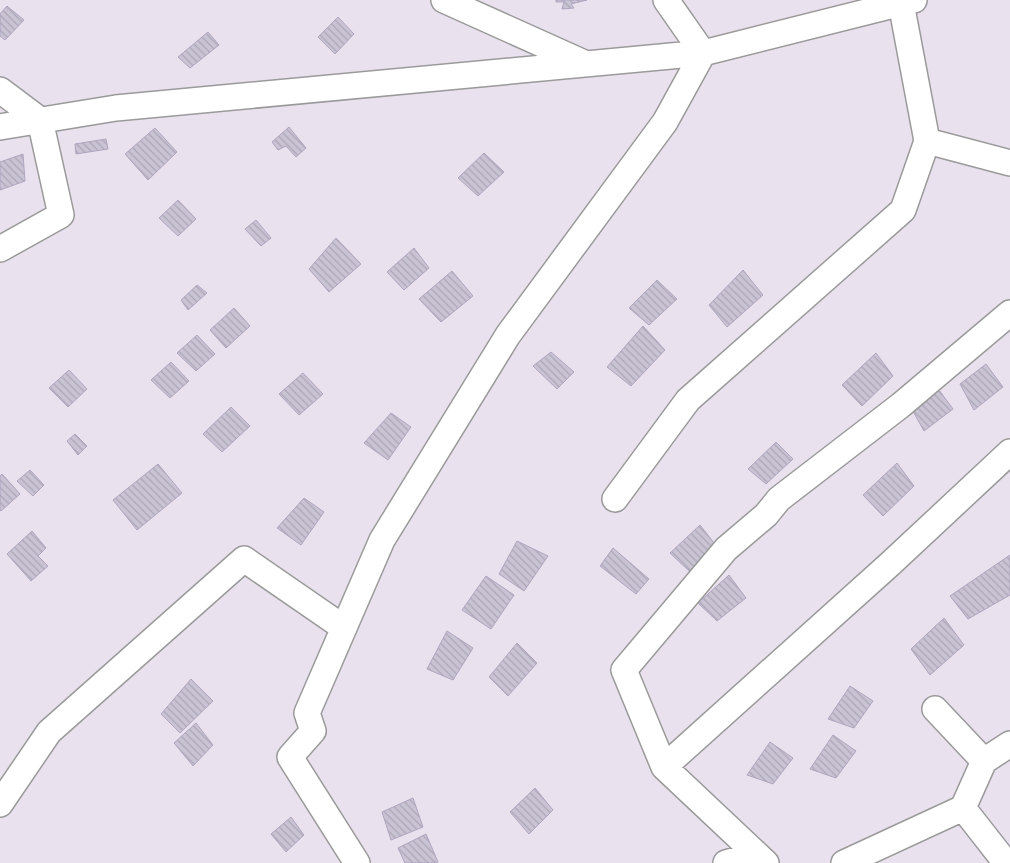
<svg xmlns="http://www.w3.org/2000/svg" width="1010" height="863" viewBox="0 0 1010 863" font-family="'Noto Sans',sans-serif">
<defs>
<pattern id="building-back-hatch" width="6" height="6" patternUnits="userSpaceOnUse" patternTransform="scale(1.25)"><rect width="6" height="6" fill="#c9c3d4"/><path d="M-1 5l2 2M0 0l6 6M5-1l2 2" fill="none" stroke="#aca7b6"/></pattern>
</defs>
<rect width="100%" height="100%" fill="#e9e2ee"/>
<!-- building -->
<path fill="url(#building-back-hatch)" stroke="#afa5bf" d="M556,0H587L571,4L574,8L562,9L564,2H556Z
M7,6L24,20L5,40L0,36V14Z
M338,17L354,34L335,54L318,37Z
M208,32L219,45L190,68L178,57Z
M289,127L306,148L296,157L286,146L278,150L272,142Z
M155,128L177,152L148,180L125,154Z
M106,139L108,149L76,154L75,144Z
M484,153L504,172L478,196L458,178Z
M23,154L25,181L0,190V162Z
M178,200L196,219L178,236L159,218Z
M256,220L271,238L261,246L245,229Z
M336,238L361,264L329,292L309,269Z
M414,248L429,268L404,290L387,272Z
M743,270L763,295L727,327L709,305Z
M452,271L473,296L441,322L419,299Z
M657,280L677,299L649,325L629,308Z
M197,285L207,293L188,310L181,300Z
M234,308L250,326L226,348L210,330Z
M643,326L665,350L631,386L607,367Z
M197,335L215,354L196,371L177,353Z
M551,352L574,372L557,389L533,366Z
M876,353L893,376L862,406L842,385Z
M171,362L189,381L170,398L151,380Z
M986,364L1003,387L974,410L960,384Z
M69,370L87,389L68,407L49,388Z
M303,373L323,394L299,415L279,394Z
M936,386L953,409L924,431L910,406Z
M231,407L250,426L222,452L203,434Z
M391,413L411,427L388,460L364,443Z
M75,434L87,446L78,455L67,441Z
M776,442L793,459L766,484L748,469Z
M897,463L914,486L883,516L863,495Z
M158,464L182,493L137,530L113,500Z
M30,470L44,485L33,496L17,481Z
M2,474L20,494L1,511L0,510V476Z
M304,498L324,512L301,545L277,528Z
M700,525L718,548L689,571L670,553Z
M32,531L46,548L38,556L48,566L31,581L7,554Z
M517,541L548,556L524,591L499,574Z
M613,548L649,579L636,594L600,566Z
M1010,555V595L968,619L950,596Z
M729,575L746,598L717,621L698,603Z
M486,576L514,595L491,629L462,610Z
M944,618L964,645L930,675L911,649Z
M447,631L473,648L453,680L427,669Z
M517,643L537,663L508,696L489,677Z
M191,679L213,701L180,733L161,714Z
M850,686L873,701L854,728L828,719Z
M196,723L213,745L193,766L174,743Z
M833,735L856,751L836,778L810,769Z
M770,742L793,758L773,784L747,775Z
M535,788L553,810L529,834L510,812Z
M413,798L423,827L391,840L382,812Z
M291,817L304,835L286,852L271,834Z
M426,834L438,862L436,863H405L398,848Z"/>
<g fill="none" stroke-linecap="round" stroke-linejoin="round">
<defs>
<path id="minor" d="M444,0L584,63
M666,0L703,53
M901,3L927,141L1010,163
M0,90L40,120L61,215L0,249
M0,127L116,108L703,53L914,0
M615,499L688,400L903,210L927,141
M935,709L984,761
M664,767L890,564L1010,452
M0,804L49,732L244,559L344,628
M963,808L1006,863
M357,863L290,757L313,731L307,713L382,540L508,335L665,122L703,53
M726,863L756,854
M766,863L664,767L624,670L726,549L766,515L779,499L901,405L1010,313
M844,863L963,808L984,761L1010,744"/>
</defs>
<!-- minor casing -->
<use href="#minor" stroke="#9a9a9a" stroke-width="28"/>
<!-- minor -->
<use href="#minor" stroke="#fff" stroke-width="25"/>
</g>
</svg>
